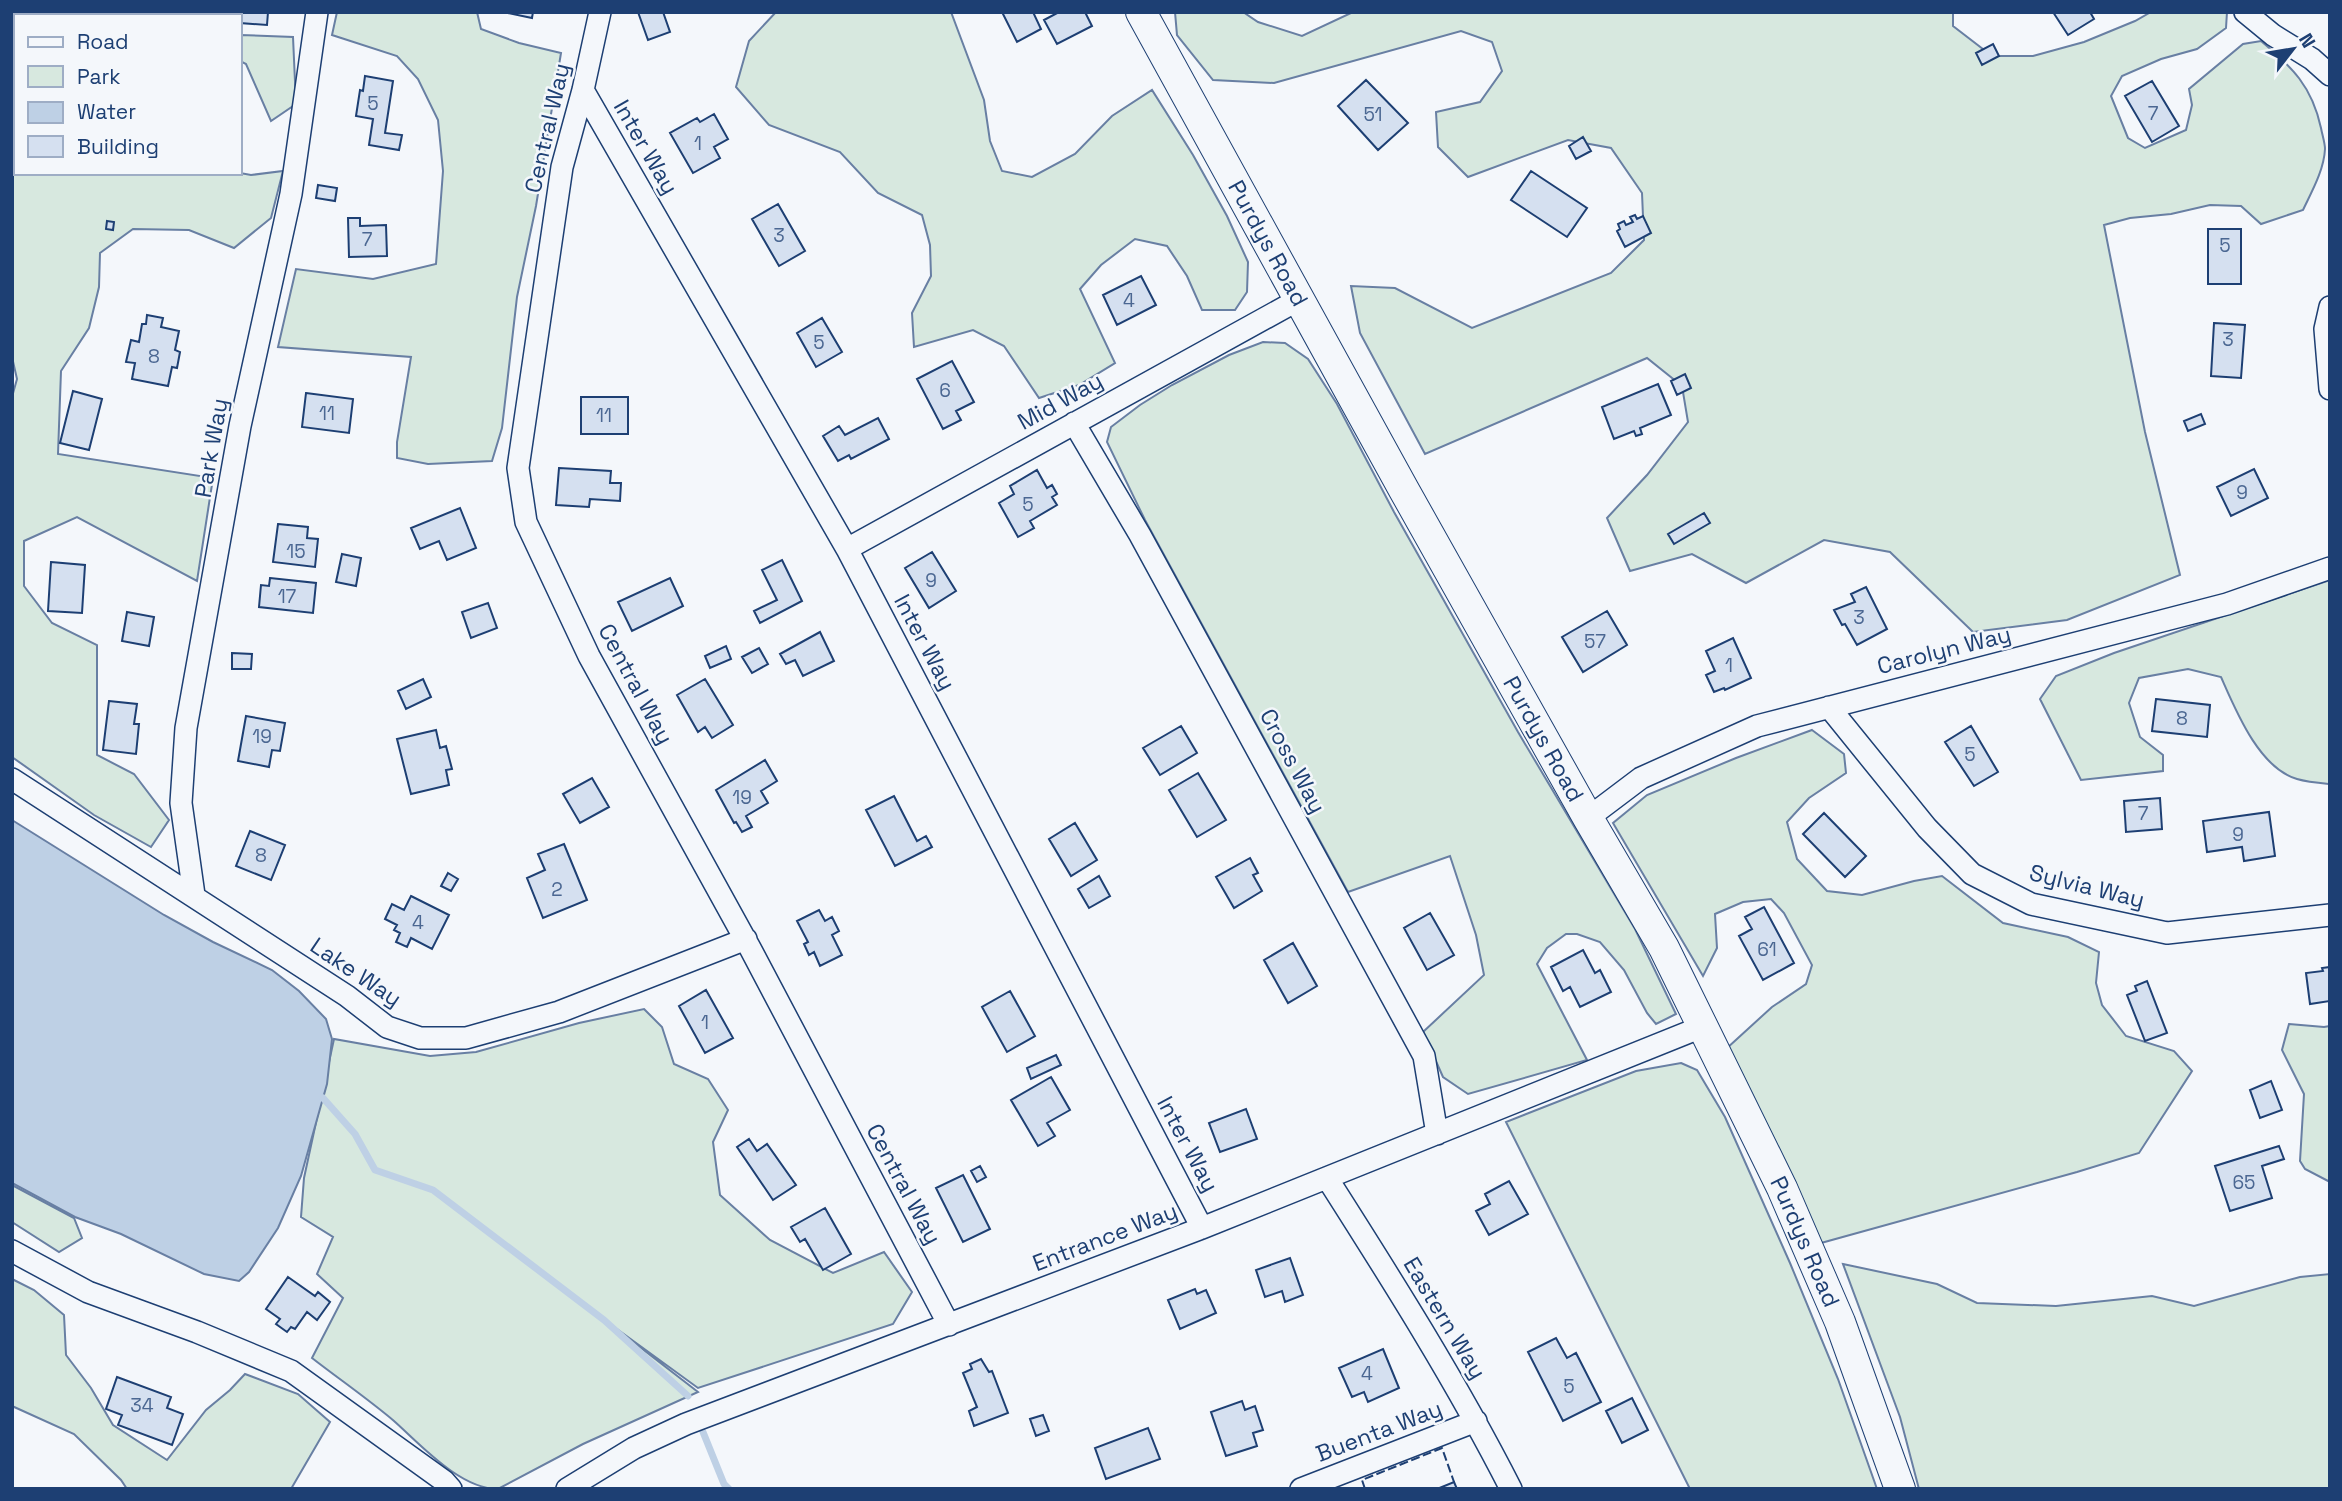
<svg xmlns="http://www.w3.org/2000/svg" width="2342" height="1501" viewBox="0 0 2342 1501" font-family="'Space Grotesk',sans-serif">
<rect width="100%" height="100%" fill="#f4f7fb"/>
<!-- green -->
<path fill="#d7e8df" stroke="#687fa3" stroke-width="2" d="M337,12H477L481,29L519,43L561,53L536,206L517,297L502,428L492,461L428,464L397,458V442L411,357L278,347L296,269L373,279L436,264L443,171L438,120L418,79L397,56L332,35Z
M776,12H951L984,100L990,141L1002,171L1032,177L1075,154L1112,116L1152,90L1193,155L1227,216L1248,262L1247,292L1235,310H1202L1187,276L1167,246L1135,239L1101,265L1080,289L1115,363L1079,385L1039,398L1004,346L973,330L914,347L912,313L931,276L930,245L922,215L878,193L840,152L769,125L736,87L749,41Z
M1175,12H1243L1258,22L1302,36L1353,12H1953V26L1992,56H2033L2084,42L2135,21L2151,12H2227L2226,28L2197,49L2161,59L2122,76L2111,96L2128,138L2145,148L2186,130L2192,105L2189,89L2243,44L2261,41C2292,67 2312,86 2321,128C2322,134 2325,143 2325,149C2324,170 2312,191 2303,210L2261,224L2241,206L2210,205L2171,214L2130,218L2104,225L2145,432L2180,575L2067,620L1973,632L1890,552L1824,540L1746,583L1692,554L1630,571L1607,518L1647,475L1688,422L1682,386L1647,358L1425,454L1360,333L1351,286L1395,288L1472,328L1611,273L1644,240L1642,193L1611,148L1568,140L1468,177L1438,147L1436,112L1480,102L1502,71L1492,42L1461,31L1274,83L1213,80L1177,35Z
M240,35L293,37L296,104L271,121L246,64L240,61Z
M12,71L16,72V173H240L251,175L283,171L271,218L234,248L189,230L133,229L100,253L99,287L89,328L61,371L58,454L213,478L197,581L77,517L24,541V586L52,623L97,645V755L134,774L169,820L151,847L94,815L12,757V397L17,379L12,357Z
M1263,342L1285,343L1308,359L1337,404L1394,512L1518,732L1635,929L1676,1014L1656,1024L1647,1013L1624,970L1600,942L1577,934H1566L1547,948L1537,964L1587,1060L1468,1094L1443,1077L1423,1032L1484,975L1476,935L1450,856L1348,892L1145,520L1107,442L1111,427L1140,405L1172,385L1229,355Z
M2330,580V784C2319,783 2307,782 2297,779C2259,768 2236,711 2221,677L2188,669L2139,678L2129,703L2140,737L2163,755V771L2081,780L2040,699L2056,676L2114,653Z
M1812,730L1844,754L1846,773L1809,798L1787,822L1797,859L1827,891L1862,895L1914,881L1942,876L2003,923L2068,937L2099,952L2096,983L2102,1005L2126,1036L2174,1051L2192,1071L2139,1153L2077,1172L1821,1243L1726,1049L1772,1007L1806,984L1812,965L1784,913L1771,899L1743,902L1715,914L1717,948L1703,976L1613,823L1647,795L1736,758Z
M644,1009L662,1027L674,1064L708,1079L728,1110L713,1142L720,1195L770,1240L833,1273L884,1252L912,1292L893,1324L698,1388L610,1324L698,1392L583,1444L498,1489C460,1489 421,1445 394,1421C368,1399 339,1379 312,1358L343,1298L317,1274L333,1237L301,1217L304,1178L334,1039L430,1056L476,1052L579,1023Z
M2289,1024L2324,1027L2330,1026V1182L2305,1169L2300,1161L2304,1094L2282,1050Z
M1681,1063L1697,1070L1725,1117L1790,1263L1838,1379L1877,1489H1690L1506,1122L1636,1071Z
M12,1185L74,1218L82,1238L59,1252L12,1222Z
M1843,1264L1937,1284L1977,1303L2056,1306L2152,1296L2194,1306L2300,1277L2330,1274V1489H1919L1900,1417Z
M12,1279L34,1290L64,1315L66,1355L91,1388L113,1425L167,1460L206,1410L230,1390L245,1374L298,1394L330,1422L291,1489H127L121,1480L74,1434L12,1406Z"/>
<!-- water -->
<path fill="#bed0e5" stroke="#687fa3" stroke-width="2" d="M12,820L164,915L213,942L272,970L299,991L326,1019L332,1039L327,1084L301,1176L278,1228L249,1272L239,1281L204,1274L121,1234L75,1217L12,1183Z"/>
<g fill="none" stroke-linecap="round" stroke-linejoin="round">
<!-- stream -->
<path stroke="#bed0e5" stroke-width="7" d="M323,1098L355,1134L375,1170L433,1190L604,1320L688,1396
M703,1432L724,1484L729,1489"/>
</g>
<!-- building -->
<path fill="#d5e0f0" stroke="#1d3f73" stroke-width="2" d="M222,12H268L267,25L240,23V16H222Z
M503,12H533L532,18Z
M638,12H663L670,32L648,40Z
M1002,12H1033L1041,29L1017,42Z
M1059,12H1085L1092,26L1057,44L1044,20Z
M2053,12H2090L2094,19L2068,35Z
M1993,44L1999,56L1982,65L1976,53Z
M365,76L393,81L385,133L402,135L399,150L369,145L373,119L356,116L360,90L363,91Z
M1366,80L1408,123L1378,150L1338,106Z
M2152,81L2179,126L2152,142L2125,96Z
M714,114L728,139L714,147L720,158L693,173L670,133L697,118L700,122Z
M1583,137L1591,151L1576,159L1569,146Z
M1531,171L1587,208L1567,237L1511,200Z
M318,185L337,188L335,201L316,198Z
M778,204L805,251L779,266L752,219Z
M1635,215L1637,219L1643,216L1651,233L1625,247L1617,231L1620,229L1618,224L1624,221L1626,225L1633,222L1630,217Z
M348,218H360V226L386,225L387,256L349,257Z
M107,221L114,222L113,230L106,229Z
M2208,229H2241V284H2208Z
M1141,276L1156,305L1117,325L1103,295Z
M147,315L163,318L161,327L179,331L175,350L180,352L177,368L172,367L168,386L132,379L135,363L126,362L131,340L139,342L142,324H146Z
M822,318L842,352L816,367L797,333Z
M2214,323L2245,325L2241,378L2211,376Z
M952,361L974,402L956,411L961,420L943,429L917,379Z
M1685,374L1691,388L1677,395L1671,381Z
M1658,384L1671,415L1640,428L1642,434L1636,436L1634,431L1614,439L1602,407Z
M73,391L102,399L89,450L60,443Z
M306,393L353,399L349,433L302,427Z
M581,397H628V434H581Z
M2201,414L2205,424L2188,431L2184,421Z
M878,418L889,439L851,459L849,455L838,461L823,436L839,426L845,435Z
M559,468L611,471L610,483H621L620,501L590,499L589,507L556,505Z
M2254,469L2268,498L2231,516L2217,487Z
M1037,470L1047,488L1052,485L1057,494L1052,497L1057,505L1030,521L1034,528L1018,537L999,503L1014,494L1010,486Z
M460,508L476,548L447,560L439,541L420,549L411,528Z
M1704,513L1710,523L1674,544L1668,534Z
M278,524L308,527L307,538L318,539L315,567L273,562Z
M932,552L956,591L929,608L905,568Z
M342,554L361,558L356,586L336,582Z
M782,560L802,601L760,623L754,611L777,600L762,570Z
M51,562L85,565L82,613L48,611Z
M270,578L316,583L313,613L259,607L261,585L269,586Z
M670,578L683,606L632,631L618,602Z
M1866,587L1887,629L1857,645L1845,624L1842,625L1834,610L1855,602L1851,594Z
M488,603L497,628L471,638L462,612Z
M1607,611L1627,645L1583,672L1562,637Z
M127,612L154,617L149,646L122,641Z
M820,632L834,661L803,676L795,660L786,664L780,654Z
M1733,638L1751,678L1725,690L1724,688L1714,692L1706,675L1715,671L1706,651Z
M726,646L731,659L710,668L705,656Z
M759,648L768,664L752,673L742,657Z
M232,653L252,654L251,669H232Z
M423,679L431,697L406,709L398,691Z
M705,679L733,725L712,738L705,727L698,732L677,695Z
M2156,699L2210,705L2207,737L2152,731Z
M109,701L137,704L134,724H139L136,754L103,750Z
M246,716L285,723L280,751L272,750L269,767L238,761Z
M1181,726L1197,753L1160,775L1143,748Z
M1971,726L1998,772L1974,786L1945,742Z
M436,730L440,748L446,746L452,769L446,770L449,785L411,794L397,739Z
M765,760L777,781L761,791L768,803L746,816L752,827L742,832L736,822L734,823L716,790Z
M1198,773L1226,820L1197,837L1169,790Z
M592,778L609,807L580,823L563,794Z
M894,796L917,841L926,836L932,847L895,866L866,810Z
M2160,798L2162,829L2126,832L2124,801Z
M2269,812L2275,856L2244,861L2242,847L2207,852L2203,821Z
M1824,813L1866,856L1845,877L1803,834Z
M1075,823L1097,860L1071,876L1049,839Z
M250,831L285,845L271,880L236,866Z
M564,844L587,900L543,918L527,878L545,870L538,854Z
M1250,858L1258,873L1253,875L1262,891L1234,908L1216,877Z
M448,873L458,879L451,891L441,886Z
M1099,876L1110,896L1089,908L1078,889Z
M411,896L449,915L432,949L411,938L407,947L396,942L400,933L394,930L397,925L385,919L392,904L404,910Z
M1764,907L1794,963L1763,980L1739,936L1752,929L1745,917Z
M819,910L825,921L832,917L839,931L832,935L842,955L820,966L814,952L809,955L804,944L808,942L797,921Z
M1430,913L1454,955L1427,970L1404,928Z
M1293,943L1317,986L1288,1003L1264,960Z
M1583,950L1595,973L1600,970L1611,992L1580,1007L1570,987L1563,991L1551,967Z
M2330,967V1001L2310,1004L2306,973L2323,971L2322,968Z
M2147,981L2167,1033L2145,1041L2127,995L2137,991L2135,986Z
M706,990L733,1038L705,1053L679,1006Z
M1010,991L1035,1036L1007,1052L982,1007Z
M1056,1055L1061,1065L1031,1079L1027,1068Z
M1051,1077L1070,1110L1047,1123L1055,1136L1038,1146L1011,1100Z
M2271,1081L2282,1110L2260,1118L2250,1090Z
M1246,1109L1257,1139L1220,1152L1209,1123Z
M749,1139L757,1151L767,1144L796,1185L773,1200L737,1147Z
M2279,1146L2284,1159L2262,1166L2272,1198L2230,1211L2215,1166Z
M980,1166L986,1177L977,1182L971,1171Z
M963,1175L990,1229L963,1242L936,1188Z
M1509,1181L1528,1214L1489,1235L1476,1211L1490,1204L1485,1194Z
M825,1208L851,1254L823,1270L805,1239L800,1242L791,1227Z
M1290,1258L1303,1295L1285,1302L1282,1291L1265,1297L1256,1270Z
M288,1277L315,1296L318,1292L330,1302L317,1320L307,1312L295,1329L291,1327L287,1332L276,1324L280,1319L266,1309Z
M1195,1289L1197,1294L1206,1290L1216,1313L1180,1329L1168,1300Z
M1556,1338L1567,1358L1576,1353L1601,1402L1563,1421L1528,1352Z
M1383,1349L1399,1388L1368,1402L1364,1392L1352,1397L1339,1368Z
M981,1359L989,1372L992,1371L1008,1413L974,1426L969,1411L977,1407L963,1373L972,1369L970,1364Z
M117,1377L171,1397L167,1408L183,1414L172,1445L118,1425L122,1415L106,1409Z
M1632,1398L1648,1430L1622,1443L1606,1411Z
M1242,1401L1245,1410L1255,1406L1263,1430L1253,1433L1257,1446L1226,1456L1211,1412Z
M1043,1415L1049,1431L1036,1436L1030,1419Z
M1148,1428L1160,1459L1106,1479L1095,1448Z
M1454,1482L1457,1489H1437Z"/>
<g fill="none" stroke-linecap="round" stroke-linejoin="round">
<defs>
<path id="street" d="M600,12L583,90L562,167L518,468L526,522L589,656L750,948L949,1325
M2245,12L2273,35L2312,59L2330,75
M583,90L847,549L1202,1228
M2330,307L2325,329L2330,389
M1074,423L1140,535L1424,1056L1437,1134
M847,549L1298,300
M1829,707L1927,828L1972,874L2031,904L2167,933L2330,915
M12,779L347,996L387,1027L420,1038H466L559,1012L746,939
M1588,818L1641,778L1757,726L2227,604L2330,568
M194,895L181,803L186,728L240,426L291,194L317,12
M1327,1178C1392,1280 1456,1381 1511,1489
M12,1251L88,1292L197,1332L291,1371L444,1481L451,1489
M567,1489L634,1448L686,1424L1202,1228L1704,1026
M1301,1489L1476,1421"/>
<g id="secondary">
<path id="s1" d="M1141,12L1404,490L1588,818L1664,948L1782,1188L1840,1322L1900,1489"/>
</g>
</defs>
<!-- street casing -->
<use href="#street" stroke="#1d3f73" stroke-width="24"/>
<!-- secondary casing -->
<use href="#secondary" stroke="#1d3f73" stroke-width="32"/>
<!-- street -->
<use href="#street" stroke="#f4f7fb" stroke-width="21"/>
<!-- secondary -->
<use href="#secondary" stroke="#f4f7fb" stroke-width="30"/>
<!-- fence -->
<path stroke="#1d3f73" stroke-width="2" stroke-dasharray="9 3.5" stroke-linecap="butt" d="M1365,1489L1362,1480L1442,1448L1454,1482"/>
</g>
<g text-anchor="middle" stroke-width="5" stroke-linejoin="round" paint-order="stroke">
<!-- number labels -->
<g font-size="19" fill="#4b6792">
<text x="373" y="110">5</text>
<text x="2153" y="120">7</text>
<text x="1373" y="121">51</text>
<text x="698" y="150">1</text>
<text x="779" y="242">3</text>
<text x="367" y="246">7</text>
<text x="2225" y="252">5</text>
<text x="1129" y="307">4</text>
<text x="2228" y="346">3</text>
<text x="819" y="349">5</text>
<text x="154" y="363">8</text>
<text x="945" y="397">6</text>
<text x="327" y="420">11</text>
<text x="604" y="422">11</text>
<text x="2242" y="499">9</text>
<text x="1028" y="511">5</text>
<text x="296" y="558">15</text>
<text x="931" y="587">9</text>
<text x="287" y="603">17</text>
<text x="1859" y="624">3</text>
<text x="1595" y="648">57</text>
<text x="1729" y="672">1</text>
<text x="2182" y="725">8</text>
<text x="262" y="743">19</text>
<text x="1970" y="761">5</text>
<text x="742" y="804">19</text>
<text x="2143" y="820">7</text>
<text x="2238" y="841">9</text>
<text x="261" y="862">8</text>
<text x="557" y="896">2</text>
<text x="418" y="929">4</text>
<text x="1767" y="956">61</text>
<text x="705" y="1029">1</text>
<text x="2244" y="1189">65</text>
<text x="1367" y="1380">4</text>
<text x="1569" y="1393">5</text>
<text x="142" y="1412">34</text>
</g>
<!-- street labels -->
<g font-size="23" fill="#1d3f73" stroke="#f4f7fb">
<text transform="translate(547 128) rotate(-77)" y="8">Central Way</text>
<text transform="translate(646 147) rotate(60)" y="8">Inter Way</text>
<text dy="8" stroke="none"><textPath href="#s1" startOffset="264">Purdys Road</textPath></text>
<text transform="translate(1060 401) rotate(-29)" y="8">Mid Way</text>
<text transform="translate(211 448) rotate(-80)" y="8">Park Way</text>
<text transform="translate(925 642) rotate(62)" y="8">Inter Way</text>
<text transform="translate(1944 650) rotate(-14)" y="8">Carolyn Way</text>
<text transform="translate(636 684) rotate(62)" y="8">Central Way</text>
<text dy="8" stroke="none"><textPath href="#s1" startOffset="831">Purdys Road</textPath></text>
<text transform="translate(1293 761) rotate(62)" y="8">Cross Way</text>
<text transform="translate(2087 886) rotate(14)" y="8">Sylvia Way</text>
<text transform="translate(356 972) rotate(34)" y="8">Lake Way</text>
<text transform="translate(1188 1144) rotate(62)" y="8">Inter Way</text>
<text transform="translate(904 1184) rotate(62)" y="8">Central Way</text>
<text transform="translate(1105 1237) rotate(-21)" y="8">Entrance Way</text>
<text dy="8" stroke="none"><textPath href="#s1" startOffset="1398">Purdys Road</textPath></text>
<text transform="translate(1445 1318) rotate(59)" y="8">Eastern Way</text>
<text transform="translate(1379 1431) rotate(-21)" y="8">Buenta Way</text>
</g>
</g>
<!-- border -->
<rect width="2342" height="1501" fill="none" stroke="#1d3f73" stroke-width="28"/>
<!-- legend -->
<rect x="14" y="14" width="228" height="161" fill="#f4f7fb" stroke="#9eadc5" stroke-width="2"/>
<rect x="28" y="37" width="35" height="10" fill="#f4f7fb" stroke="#9eadc5" stroke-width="2"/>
<text x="77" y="49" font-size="21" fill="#1d3f73">Road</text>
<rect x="28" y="66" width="35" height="21" fill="#d7e8df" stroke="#9eadc5" stroke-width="2"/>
<text x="77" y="84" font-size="21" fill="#1d3f73">Park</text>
<rect x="28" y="102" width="35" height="21" fill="#bed0e5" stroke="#9eadc5" stroke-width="2"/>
<text x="77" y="119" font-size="21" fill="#1d3f73">Water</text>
<rect x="28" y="136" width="35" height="21" fill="#d5e0f0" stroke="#9eadc5" stroke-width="2"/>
<text x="77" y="154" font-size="21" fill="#1d3f73">Building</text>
<!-- north arrow -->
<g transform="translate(2293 49) rotate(59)" stroke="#f4f7fb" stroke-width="5" paint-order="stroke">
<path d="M0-5L12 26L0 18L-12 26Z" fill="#1d3f73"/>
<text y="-10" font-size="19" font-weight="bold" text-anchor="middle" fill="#1d3f73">N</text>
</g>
</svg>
